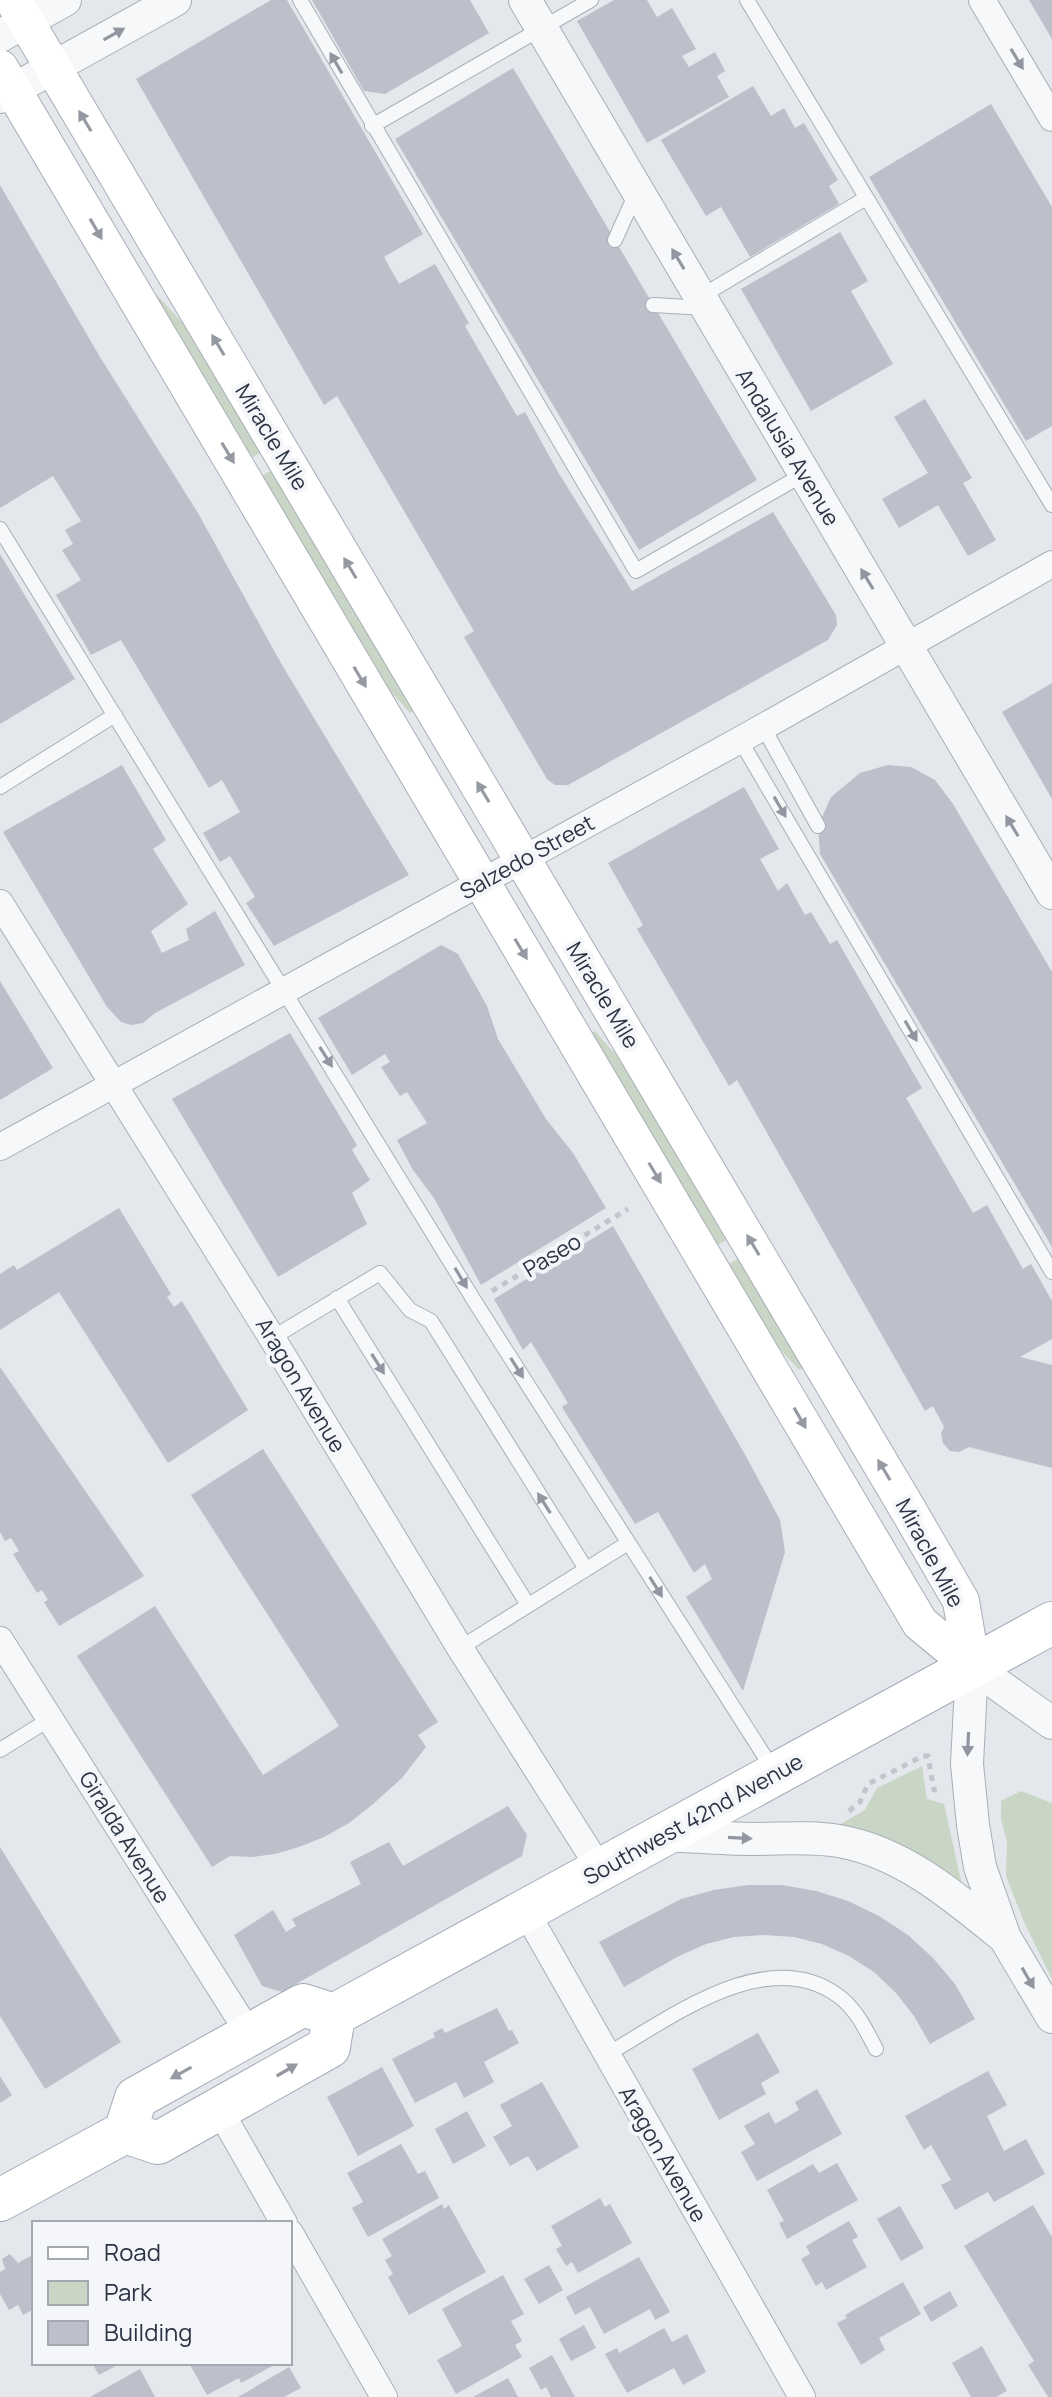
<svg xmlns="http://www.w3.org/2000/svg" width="1052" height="2397" viewBox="0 0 1052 2397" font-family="Manrope,sans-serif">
<rect width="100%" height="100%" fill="#e4e7ec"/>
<!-- green -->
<path fill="#c9d6c5" d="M157,295L187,328L261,452L250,459L154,296Z
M272,470L414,711L410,713L383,683L260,477Z
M595,1031L622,1062L728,1239L716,1246L591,1034Z
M739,1258L803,1368L799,1370L773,1342L727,1265Z
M922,1766L927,1799L944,1804L962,1885L839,1825L865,1810L877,1788Z
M1021,1791L1052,1803V1979L1024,1922L1006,1876L1007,1842L1001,1819V1801Z"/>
<!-- building -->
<path fill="#bbc0ca" d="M271,0H287L423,234L384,257L399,284L435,264L469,323L465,326L517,416L525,412L558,472L632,591L773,512L836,615L837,625L828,640L568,785H555L547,779L464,637L474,631L337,396L324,405L136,79Z
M312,0H470L489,33L385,94L364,91Z
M614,0H647L657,17L672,8L696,49L682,56L689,67L715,52L725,71L717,76L729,97L647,143L577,21Z
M1029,0H1052V39Z
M513,68L757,480L639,550L395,139Z
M753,86L771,116L784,108L795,128L804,123L838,180L829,186L839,204L750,257L721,207L706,216L661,140Z
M991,104L1052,207V426L1026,441L869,177Z
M0,185L100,357L198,513L282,665L409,875L274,946L246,903L255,897L230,856L220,862L203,833L240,812L222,780L209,788L121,640L91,655L56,595L81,580L62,550L73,544L65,530L81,521L53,476L0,508Z
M840,232L868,281L851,291L893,364L811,411L741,289Z
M925,399L972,478L963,483L996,540L968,556L938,505L899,528L882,499L928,473L894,417Z
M0,554L75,679L0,724Z
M1052,683V799L1002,712Z
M122,765L166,840L153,849L188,904L151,931L162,953L189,940L186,929L215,911L245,965L155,1013L143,1023L131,1025L121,1022L107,1007L3,832Z
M888,765L911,767L935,780L953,804L1052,972V1247L820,854L818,826L831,797L860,773Z
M744,787L779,849L760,859L778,891L787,883L805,915L811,912L830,944L837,940L922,1088L906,1098L973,1213L987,1205L1023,1269L1031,1264L1052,1301V1339L1020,1357L1052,1365V1468L969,1447L959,1452L950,1451L943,1443L941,1433L944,1427L933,1406L925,1411L737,1080L729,1086L637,929L643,925L608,863Z
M441,945L458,954L487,1006L498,1039L546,1119L573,1153L606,1208L481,1285L434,1198L413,1170L397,1140L427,1123L407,1092L400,1096L381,1067L390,1062L385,1054L352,1075L318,1018Z
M0,981L53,1068L0,1100Z
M290,1033L357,1145L352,1150L370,1180L352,1193L367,1224L278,1277L172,1099Z
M119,1208L171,1294L167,1297L174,1307L182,1301L248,1410L168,1463L59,1292L0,1330V1274L14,1265L17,1270Z
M613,1226L747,1458L780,1520L785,1552L743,1691L686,1597L712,1579L705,1564L694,1573L658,1512L635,1524L562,1407L568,1403L531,1342L523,1350L494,1299Z
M0,1367L144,1576L59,1626L44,1602L48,1600L42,1590L37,1593L13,1554L19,1551L11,1538L5,1541L0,1532Z
M263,1449L438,1722L418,1735L426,1747L402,1778L372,1805L349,1823L324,1837L299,1847L275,1854L251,1857L230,1856L212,1867L77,1656L155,1606L263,1775L339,1726L191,1495Z
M508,1806L527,1835L522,1856L282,1992L262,1986L234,1935L273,1910L286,1932L296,1926L292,1919L361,1884L350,1862L389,1842L403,1866Z
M0,1847L121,2042L45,2089L0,2016Z
M748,1885H782L816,1891L848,1901L879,1916L908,1935L933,1958L955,1984L975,2019L930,2044L914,2016L896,1993L874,1972L849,1956L822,1944L794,1937L764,1935L734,1937L706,1944L679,1956L624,1987L599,1942L681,1899L714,1890Z
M497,2008L509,2031L512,2030L519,2043L484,2062L494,2082L464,2098L456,2082L415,2103L392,2059L435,2037L433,2033L442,2028L445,2033Z
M758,2033L780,2072L761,2083L766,2094L719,2120L692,2069Z
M382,2067L414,2126L358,2156L327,2097Z
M988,2071L1007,2105L987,2116L1004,2151L1026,2139L1045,2174L994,2202L988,2192L955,2210L941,2185L951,2180L931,2145L924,2150L905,2116Z
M0,2076L12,2095L0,2103Z
M542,2082L579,2147L537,2171L528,2156L510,2166L493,2137L512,2126L500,2105Z
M817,2089L842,2134L757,2181L741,2152L755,2144L744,2126L769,2112L775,2124L799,2110L795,2102Z
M467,2111L486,2146L453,2164L435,2129Z
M401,2144L418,2174L425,2171L439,2198L368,2237L352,2208L363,2202L347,2173Z
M837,2163L858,2200L787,2239L779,2223L784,2221L767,2190L813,2164L819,2173Z
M600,2198L605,2207L610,2204L632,2243L578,2273L572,2262L566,2266L556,2249L562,2246L551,2226Z
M442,2204L444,2209L449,2205L486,2272L409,2315L388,2277L393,2274L385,2260L392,2256L382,2239Z
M1033,2205L1052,2237V2397H1048L1028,2365L1034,2361L964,2246Z
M900,2206L924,2248L901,2261L877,2219Z
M849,2221L858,2237L852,2240L867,2267L826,2290L822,2282L816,2286L801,2259L810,2254L806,2246Z
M10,2254L18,2263L34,2254V2309L23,2315L18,2305L9,2310L0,2294V2272L5,2269L2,2259Z
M639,2257L670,2312L655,2320L650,2309L604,2334L590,2307L575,2315L566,2297Z
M549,2265L563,2290L539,2304L524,2279Z
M503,2275L524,2314L511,2321L522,2341L515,2345L522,2357L456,2394L437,2360L462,2346L442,2309Z
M903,2282L921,2314L879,2338L885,2350L861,2365L837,2323L847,2318L845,2315Z
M950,2291L958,2306L931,2322L923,2307Z
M584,2325L596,2348L571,2361L559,2339Z
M664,2328L672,2342L687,2334L706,2372L683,2385L674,2368L627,2393L605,2354L617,2348L619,2353Z
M982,2346L1007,2391L996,2397H971L952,2363Z
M552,2355L575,2397H551L546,2387L541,2390L529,2368Z
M92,2363H121L99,2375Z
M189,2363H278L241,2383L239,2378L207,2395Z
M289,2367L301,2388L284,2397H238Z
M140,2369L155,2397H90Z
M508,2378L518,2397H473Z"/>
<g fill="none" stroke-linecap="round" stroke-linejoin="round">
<defs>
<path id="service" d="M300,0L636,571L804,474
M747,0L1052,505
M372,126L591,0
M615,240L636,193
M700,297L866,198
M653,305L706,308
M0,529L475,1302L774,1771
M763,727L818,826
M740,740L1052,1272
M0,787L115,715
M337,1298L528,1605
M272,1338L380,1273L410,1310L431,1321L586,1569
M460,1648L628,1543
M0,1750L50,1719
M606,2055C669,2019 766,1944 837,1995C856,2008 866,2030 876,2049"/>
<path id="minor" d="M982,0L1052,118
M0,903L272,1338L460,1648L600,1869
M0,1147L740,740L1052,564
M0,1640L250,2035
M525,1910L802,2397
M219,2109L284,2223
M290,2233L384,2397"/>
<path id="tertiary" d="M525,0L1052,893
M0,36L65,0
M0,97L175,0
M972,1666L967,1764L973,1825L980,1867L1005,1938L1052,2017
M972,1666L1052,1723
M662,1835C692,1836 723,1839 753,1839C782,1839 810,1836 839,1841C903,1852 956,1898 1005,1938"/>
<path id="secondary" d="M13,0L907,1508L961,1601L972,1666
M0,68L920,1623L972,1666"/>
<path id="primary" d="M125,2132L158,2143L329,2047L334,2015
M0,2200L125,2132L136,2098L303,2005L334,2015L1052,1623"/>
</defs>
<!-- service casing -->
<use href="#service" stroke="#a9aeb7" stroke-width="16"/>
<!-- minor casing -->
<use href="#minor" stroke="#a9aeb7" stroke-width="28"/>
<!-- tertiary casing -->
<use href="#tertiary" stroke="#a9aeb7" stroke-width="34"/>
<!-- secondary casing -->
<use href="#secondary" stroke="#a9aeb7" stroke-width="38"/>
<!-- primary casing -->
<use href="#primary" stroke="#a3abb8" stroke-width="44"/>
<!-- path -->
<path stroke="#c2c5cb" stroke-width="5" stroke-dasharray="6 6" stroke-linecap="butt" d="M492,1291L628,1209
M849,1811L860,1802L868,1784L923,1756H928L934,1790H939"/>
<!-- service -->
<use href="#service" stroke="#f7f8fa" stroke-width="14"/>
<!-- minor -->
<use href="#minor" stroke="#f7f8fa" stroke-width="26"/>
<!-- tertiary -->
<use href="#tertiary" stroke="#f7f8fa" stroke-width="32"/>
<!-- secondary -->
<use href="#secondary" stroke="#fff" stroke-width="36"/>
<!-- primary -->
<use href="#primary" stroke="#fff" stroke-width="42"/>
</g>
<!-- one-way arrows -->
<defs><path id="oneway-solid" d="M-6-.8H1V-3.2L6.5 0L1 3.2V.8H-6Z" transform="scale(2)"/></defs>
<g fill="#9196a0">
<use href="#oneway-solid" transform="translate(114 34) rotate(-29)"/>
<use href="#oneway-solid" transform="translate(1017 59) rotate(59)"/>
<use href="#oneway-solid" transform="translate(336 63) rotate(-120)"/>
<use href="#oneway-solid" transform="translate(678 259) rotate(-121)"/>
<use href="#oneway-solid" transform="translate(867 579) rotate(-121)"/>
<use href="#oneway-solid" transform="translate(780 807) rotate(60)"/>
<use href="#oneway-solid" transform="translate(1012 826) rotate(-121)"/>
<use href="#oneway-solid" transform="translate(911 1031) rotate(60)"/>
<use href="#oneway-solid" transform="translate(326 1057) rotate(58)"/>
<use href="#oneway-solid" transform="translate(461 1278) rotate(59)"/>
<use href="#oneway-solid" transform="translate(378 1364) rotate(58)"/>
<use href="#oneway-solid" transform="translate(517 1368) rotate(58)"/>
<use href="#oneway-solid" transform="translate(544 1503) rotate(-122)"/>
<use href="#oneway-solid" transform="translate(656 1587) rotate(58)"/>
<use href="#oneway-solid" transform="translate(968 1744) rotate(93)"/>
<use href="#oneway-solid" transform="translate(740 1838) rotate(3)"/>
<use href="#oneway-solid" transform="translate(1028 1978) rotate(60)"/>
</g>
<g fill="#959aa2">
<use href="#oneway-solid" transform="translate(85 121) rotate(-121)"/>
<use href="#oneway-solid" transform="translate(96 229) rotate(60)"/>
<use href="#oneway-solid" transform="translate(218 345) rotate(-121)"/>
<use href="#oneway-solid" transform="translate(228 453) rotate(59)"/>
<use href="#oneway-solid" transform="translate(350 568) rotate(-121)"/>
<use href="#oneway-solid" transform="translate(360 677) rotate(59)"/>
<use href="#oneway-solid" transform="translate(483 792) rotate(-121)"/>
<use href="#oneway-solid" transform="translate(521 949) rotate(59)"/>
<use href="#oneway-solid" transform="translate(655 1173) rotate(59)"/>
<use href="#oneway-solid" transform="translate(753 1245) rotate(-121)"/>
<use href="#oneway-solid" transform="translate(800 1418) rotate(60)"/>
<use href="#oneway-solid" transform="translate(884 1470) rotate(-121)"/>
<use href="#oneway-solid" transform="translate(287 2070) rotate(-30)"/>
<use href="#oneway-solid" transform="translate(181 2073) rotate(151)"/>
</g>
<g text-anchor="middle" stroke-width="8" stroke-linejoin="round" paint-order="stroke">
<!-- street labels -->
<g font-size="22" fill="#2b3445" stroke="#f4f6f9">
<text transform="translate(272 437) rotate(59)" y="8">Miracle Mile</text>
<text transform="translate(788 447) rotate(59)" y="8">Andalusia Avenue</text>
<text transform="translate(527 857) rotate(-29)" y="8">Salzedo Street</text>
<text transform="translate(603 995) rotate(59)" y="8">Miracle Mile</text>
<text transform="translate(552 1255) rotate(-31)" y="8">Paseo</text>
<text transform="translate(301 1385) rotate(59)" y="8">Aragon Avenue</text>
<text transform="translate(930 1553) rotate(62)" y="8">Miracle Mile</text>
<text transform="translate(693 1819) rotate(-29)" y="8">Southwest 42nd Avenue</text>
<text transform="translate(125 1837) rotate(58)" y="8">Giralda Avenue</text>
<text transform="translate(663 2154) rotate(60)" y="8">Aragon Avenue</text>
</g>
</g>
<!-- legend -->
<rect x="32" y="2221" width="260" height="144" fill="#f4f6f9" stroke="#a4a8b1" stroke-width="2"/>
<rect x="48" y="2247" width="40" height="12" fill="#ffffff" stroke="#a4a8b1" stroke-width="2"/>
<text x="104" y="2261" font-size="24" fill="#2b3445">Road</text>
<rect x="48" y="2281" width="40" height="24" fill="#c9d6c5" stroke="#a4a8b1" stroke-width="2"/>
<text x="104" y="2301" font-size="24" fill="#2b3445">Park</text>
<rect x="48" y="2321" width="40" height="24" fill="#bbc0ca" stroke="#a4a8b1" stroke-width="2"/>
<text x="104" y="2341" font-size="24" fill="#2b3445">Building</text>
</svg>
